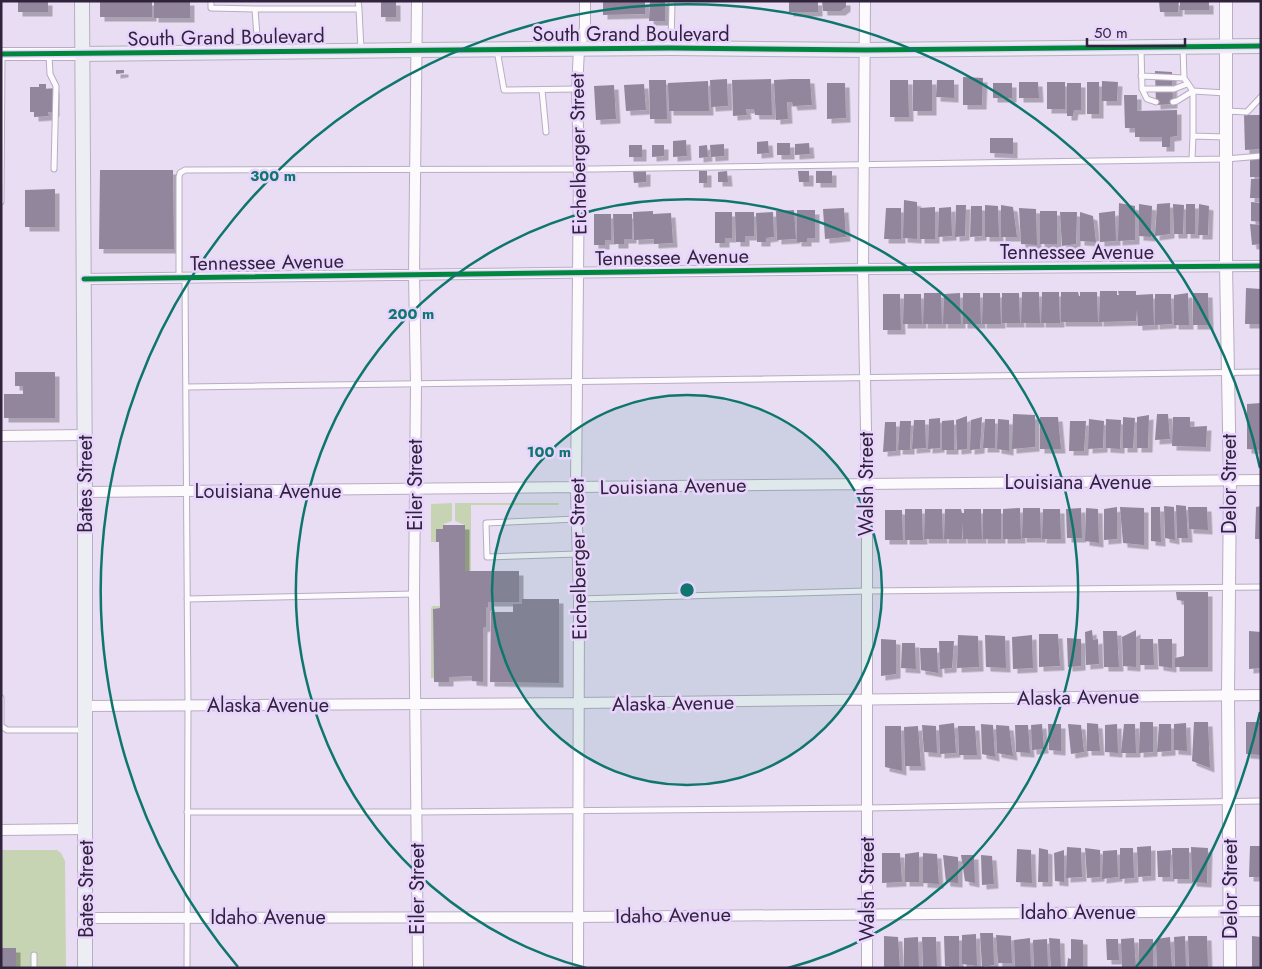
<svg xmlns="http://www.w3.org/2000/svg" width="1262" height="969" viewBox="0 0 1262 969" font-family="Jost,sans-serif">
<defs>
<filter id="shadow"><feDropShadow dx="4.5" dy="4.5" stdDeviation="0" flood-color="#0004"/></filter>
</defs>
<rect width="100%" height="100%" fill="#e9ddf4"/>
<!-- green -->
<path fill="#c6d4b3" d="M452,503V521L444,524L443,529H436V542H431V504Z
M455,503H559L558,505H471V571H465V525L455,521Z
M433,606H440V608L433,609L434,678H431V608Z
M1,850H57L61,853L65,861L66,968H16V948H1Z"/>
<!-- building -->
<path fill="#91869b" filter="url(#shadow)" d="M18,1H48V12H18Z
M100,1H152V17H100Z
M154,1H190V18H154Z
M381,1H396V17H381Z
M603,1H645V14L603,15Z
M650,1H665V21H649Z
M789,1H818V12H789Z
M822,1H846V7L841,11H823Z
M1159,1H1179L1178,12H1160Z
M1180,1H1209V10H1180Z
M116,70H124V73L116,74Z
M1155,71L1172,72L1173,104L1156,105Z
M963,77L983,78L982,105H963Z
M727,79L728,106L711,107L710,80Z
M771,79L772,115H755L754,109H746L747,115L733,116L732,80Z
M792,79H810L812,105L793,106L792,102H787L788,119L776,120L774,80Z
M649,80H666L667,119H650Z
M890,80H908L909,117H890Z
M913,80H932V111H913Z
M937,80H954V98L936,97Z
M708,81L709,111H669L668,83Z
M1102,81L1118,82L1117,101H1102Z
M1019,82H1038L1039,98H1019Z
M1047,82H1065V109H1047Z
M1087,82H1099V114H1087Z
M827,83H845L846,118L827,119Z
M993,83H1012V98H993Z
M1067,83H1081V110H1074L1073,116H1067Z
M39,84H46V89L55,88V112H48L49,116L34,117V112H30V87H39Z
M644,84L646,110L626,111L624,85Z
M614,85L616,119L596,120L594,86Z
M1124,95H1137V111L1177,110V136L1170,137V147H1162V137H1135V128H1125Z
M1244,115H1261V149L1245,150Z
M990,138H1013V154L990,153Z
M686,140L687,156L673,157V141Z
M768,141L769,153L757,154V142Z
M777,143H790V155H777Z
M809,143L810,154L795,155V144Z
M724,144V156L711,157L710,145Z
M629,145H642V157H629Z
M652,145H664V156L652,157Z
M707,145L708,157L699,158V146Z
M1250,156H1261V177H1250Z
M100,170H173L174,249H99Z
M646,170V182L634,183L633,171Z
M699,171H707V183H699Z
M727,171L728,182H718V172Z
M798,171H809V182H799Z
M816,171H832V183H816Z
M1251,179H1261V198H1250Z
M55,189V227H25V190Z
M904,200L917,202V239L903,238Z
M1251,202L1261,203V222L1251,221Z
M1119,203L1135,206V240L1118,241Z
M1170,203V234L1155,236L1157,204Z
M1139,204L1152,206L1151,237L1139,236Z
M1173,204L1184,205L1183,234H1174Z
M1186,204H1195V234H1186Z
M1199,204L1209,206L1208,235H1198Z
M956,205H966L965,236L955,237Z
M985,205L998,206L999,237H985Z
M1001,205L1013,207L1017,237H1001Z
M971,206H982V236L970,237Z
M935,207V239H920V208Z
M951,207L952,236L938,237L939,208Z
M844,208L846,237L825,239L823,209Z
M886,208H901V239H884Z
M1019,208L1036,209L1037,245L1021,244Z
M794,210L796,239L777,240L776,211Z
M797,210H815V238H807V242H797Z
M653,211V214L671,213L673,243L654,244V239L634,240L633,212Z
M1040,211H1057V244H1040Z
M1115,211L1116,241L1100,242L1099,213Z
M715,212H732V238H725V243H715Z
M735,212H754V236H745V242H736Z
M773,212L774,237L766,238V242H757L756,213Z
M1060,212H1077L1076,244L1062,246Z
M1080,212L1093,216L1096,242L1080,241Z
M594,214H611V240H605V245H594Z
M613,214H632V239H624V244H614Z
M1250,224L1261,225V244L1252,245Z
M1246,288L1261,289V324H1245Z
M1100,291H1117V295H1119L1118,291H1136V295L1153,294L1154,325L1138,326L1137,309L1136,321L1099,322Z
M1022,292H1039L1040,323H1021Z
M1042,292H1059L1060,323H1041Z
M1061,292H1078L1079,296H1080V292H1097L1098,322H1061Z
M924,293H941L942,324H923Z
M960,293L961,324H943L944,294Z
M963,293H980L981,324H963Z
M983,293H1000L1001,324H982Z
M1002,293H1019L1020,323H1002Z
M1188,293L1189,325H1174V295Z
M1193,293H1208L1209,325H1193Z
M883,294H900L901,330H883Z
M904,294H921L922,324H903Z
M1155,294H1171L1172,324L1155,325Z
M15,372H55V418H4V394H23V386H15Z
M1261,403V450L1247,449V404Z
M1013,414L1035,415V447L1012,449Z
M1157,414H1168L1170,439L1155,440Z
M1149,415L1148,448H1137V417Z
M967,416V449L957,450L956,420Z
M982,417L980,449L970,450L971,420Z
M1040,417H1058L1061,449H1040Z
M1123,417L1135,418L1133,448H1123Z
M1173,417H1190V427L1207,426L1206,447L1172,446Z
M940,418V448L928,449L929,419Z
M985,419H995V448H983Z
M998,419L1009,420V451L997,449Z
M1089,419L1104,421L1103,448L1088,449Z
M1106,419L1121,420L1120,449L1106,448Z
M914,420H925L926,448L912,449Z
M954,420V450H942V421Z
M900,421H911L910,450H898Z
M1070,421H1086L1084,451H1069Z
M885,422H896V451L883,452Z
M1176,505L1186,506L1188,538H1177Z
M1164,506L1174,507L1175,540L1165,538Z
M1261,506V539H1255L1256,507Z
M1117,507V539L1104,540V509Z
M1120,507L1144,508V545L1123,543Z
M1151,507H1160L1161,542L1151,541Z
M1188,507H1207L1208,530L1189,529Z
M1020,508L1021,539H1003V509Z
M1023,508H1040L1041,538H1022Z
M1081,508L1082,538H1067L1066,509Z
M1086,508L1098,509L1099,543L1085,541Z
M905,509H922L923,540H905Z
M925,509H942L943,539H924Z
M945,509H961L962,513H964V509H981L982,539H963V522L962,539H944Z
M983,509H1001V539H983Z
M1043,509H1060L1061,539H1042Z
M885,510H902L903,540H885Z
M443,525H465V571H519V602H488V608L486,607V627L483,628V682L472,681V676L449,677V682H434L433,609L440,608L439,542H436V529H443Z
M1176,592H1208V667H1175V658L1184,656V601L1177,600Z
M522,599H559V683L490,682L491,612H513V604H522Z
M1092,630L1093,640L1098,639L1099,664L1086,665L1085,632Z
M1136,630V667L1123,666L1122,637Z
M1103,631H1117L1119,667H1104Z
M1249,631L1261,632V668L1249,669Z
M1039,634H1058L1060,666L1039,667Z
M958,635L978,636L979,667L957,668Z
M985,635L1005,636L1006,668L986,667Z
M1032,635L1033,668L1013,669L1012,637Z
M1067,638L1081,639V666L1068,667Z
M881,639L896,640V674L881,676Z
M1140,639H1153L1154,665H1140Z
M1158,639H1172V668L1159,666Z
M939,641H954L952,668L940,669Z
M902,643H915L916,669L901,668Z
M920,648H937L938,673L921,670Z
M1140,722H1153V752L1139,753Z
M1194,722H1208L1210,768L1192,761Z
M1246,722H1261V755L1246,754Z
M954,723L956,753L940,754L939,725Z
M1087,723L1098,724L1100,751H1087Z
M1186,723L1187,751L1174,750V724Z
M981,724L993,725L995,757L982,754Z
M1042,724L1044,749L1032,750L1031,725Z
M1048,724H1061V751L1049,750Z
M1068,724L1081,725L1084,752L1071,754Z
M1117,724L1118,753L1105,752V725Z
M1124,724H1135L1136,753H1121Z
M1159,724H1171V751L1157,752Z
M922,725L936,726L937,753L924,752Z
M996,725L1009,726L1013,756L997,753Z
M1015,725H1028L1030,753L1016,752Z
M885,726H901L902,771L885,767Z
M918,726L921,766H905L904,727Z
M958,726H975L977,755H959Z
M1151,846V876L1138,877L1137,847Z
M1250,846H1261V877H1249Z
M1067,847L1081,848L1082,877L1066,878Z
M1191,847L1208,848L1207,883L1192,882Z
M1039,848L1048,850V882H1038Z
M1085,848L1100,850V877L1087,878Z
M1120,848H1133L1134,878L1120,879Z
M1172,848H1189V879H1173Z
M1017,849L1031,850L1032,883L1016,882Z
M1064,850V882L1055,881L1054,853Z
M1117,850L1118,877L1102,879L1103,851Z
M1171,850L1170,877H1158L1157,851Z
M919,852V882H905V854Z
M882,853H900L902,882L882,883Z
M923,853L937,854L939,884L923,883Z
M943,855L958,857V883L946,882Z
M961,855H974L975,883L965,881Z
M981,855L992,856L994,884L982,885Z
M980,933H993L994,965L982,967Z
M976,934L977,966L962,964V935Z
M996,935L1011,936L1012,963H998Z
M884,936L898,937L900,968H884Z
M944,936H959V967L945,966Z
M1185,936L1186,968H1175L1174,937Z
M1188,936H1207L1208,967L1189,968Z
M1252,936L1261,937V968H1252Z
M918,937L919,968H904V938Z
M922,937H936L937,968H923Z
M1170,937L1172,968H1157L1156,939Z
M1030,938L1031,968H1015L1014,940Z
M1049,938L1060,939L1061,968H1051Z
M1134,938L1136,968H1122L1121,939Z
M1047,939L1048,968H1034L1033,940Z
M1071,939L1083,940V968H1067L1068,958L1071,959Z
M1106,939H1118L1119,960H1107Z
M1139,939H1153V968H1139Z
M1,948H16V968H1Z"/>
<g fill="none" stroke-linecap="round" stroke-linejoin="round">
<defs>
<path id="service" d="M211,1V8L255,9L258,50
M358,1L359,9
M255,9H359L361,50
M671,48L672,1
M1141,48L1142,89L1147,99L1156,102
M1183,48L1184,78L1193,91V136L1225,137
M497,50L504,90L577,89
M49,55L50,74L56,86L54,169
M1141,76L1184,78
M1142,89H1174L1187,84
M542,90L546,132
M1173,102L1177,101L1193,91L1226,93
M1226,111L1247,112L1261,97
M1192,159L1193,136
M1,202L2,55
M179,278V177L180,173L185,170L594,169L1226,159L1261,156
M185,279L188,705L187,968
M187,387L1261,372
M577,519L486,523L487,557L578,554
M187,599L414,594
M579,599L866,591L1261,587
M1,698V726L7,730H84
M187,812H416L867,808L1261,801
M34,955V968"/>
<path id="minor" d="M417,1L414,274L416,384L414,594L418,968
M865,1L863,269L867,483V968
M84,279L863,269L1261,266
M1,436L85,435
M85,492L1261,480
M85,706L579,703L1261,695
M1,830L85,829
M86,918L579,917L1261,911
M578,968L579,599L576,488L579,169L577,89L579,49L585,28V1"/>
<path id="tertiary" d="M1226,1V266L1230,481L1228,695L1230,968
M1,54H82"/>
<path id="secondary" d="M82,1L85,492V968
M82,54L418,50L671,48L866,50L1261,46"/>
</defs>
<!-- service casing -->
<use href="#service" stroke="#b8adc2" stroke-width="7"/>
<!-- minor casing -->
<use href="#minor" stroke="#b8adc2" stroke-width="12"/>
<!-- tertiary casing -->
<use href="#tertiary" stroke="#b8adc2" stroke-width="14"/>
<!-- secondary casing -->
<use href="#secondary" stroke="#b8adc2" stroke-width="16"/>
<!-- service -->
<use href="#service" stroke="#fcfafd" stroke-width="5"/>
<!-- minor -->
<use href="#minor" stroke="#fcfafd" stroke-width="10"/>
<!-- tertiary -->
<use href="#tertiary" stroke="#fcfafd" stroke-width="12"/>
<!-- secondary -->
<use href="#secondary" stroke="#eceef4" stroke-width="14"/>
<defs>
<path id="cycleway" d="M1,54L671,48L866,50L1261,46
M84,279L863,269L1261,266"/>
</defs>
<!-- cycleway casing -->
<use href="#cycleway" stroke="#e9d4fd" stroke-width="8"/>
<!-- cycleway -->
<use href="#cycleway" stroke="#00873e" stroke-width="5"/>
</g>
<!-- distance rings -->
<circle cx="687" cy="590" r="195" fill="#0f766e" fill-opacity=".12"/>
<g fill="none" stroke="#0f766e" stroke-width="2.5">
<circle cx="687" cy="590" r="195"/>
<path d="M586 968A391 391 0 1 1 788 968"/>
<path d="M1260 712A586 586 0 0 1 1136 967M238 967A586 586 0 1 1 1260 468"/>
</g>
<g text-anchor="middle" stroke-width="5" stroke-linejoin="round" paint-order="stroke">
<!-- street labels -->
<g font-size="20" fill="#31233c" stroke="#e9d4fd">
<text x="631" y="41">South Grand Boulevard</text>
<text transform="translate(226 37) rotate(-1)" y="7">South Grand Boulevard</text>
<text transform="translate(578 154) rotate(-91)" y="7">Eichelberger Street</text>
<text x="1077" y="259">Tennessee Avenue</text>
<text transform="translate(672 257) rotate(-1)" y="7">Tennessee Avenue</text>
<text transform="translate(267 262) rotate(-1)" y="7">Tennessee Avenue</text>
<text x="1078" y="489">Louisiana Avenue</text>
<text transform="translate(85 484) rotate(-90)" y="7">Bates Street</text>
<text transform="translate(866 484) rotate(-90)" y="7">Walsh Street</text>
<text transform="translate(1229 484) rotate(-90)" y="7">Delor Street</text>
<text transform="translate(415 485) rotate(-90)" y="7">Eiler Street</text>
<text transform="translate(673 486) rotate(-1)" y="7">Louisiana Avenue</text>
<text x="268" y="498">Louisiana Avenue</text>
<text transform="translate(578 559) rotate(-91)" y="7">Eichelberger Street</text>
<text transform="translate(1078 697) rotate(-1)" y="7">Alaska Avenue</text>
<text transform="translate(673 703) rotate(-1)" y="7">Alaska Avenue</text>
<text x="268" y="712">Alaska Avenue</text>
<text transform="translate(86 889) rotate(-90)" y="7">Bates Street</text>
<text transform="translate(417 889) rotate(-90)" y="7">Eiler Street</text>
<text transform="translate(867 889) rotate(-90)" y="7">Walsh Street</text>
<text transform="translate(1230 889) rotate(-90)" y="7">Delor Street</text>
<text x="1078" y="919">Idaho Avenue</text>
<text transform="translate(673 915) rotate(-1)" y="7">Idaho Avenue</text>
<text x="268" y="924">Idaho Avenue</text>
</g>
</g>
<circle cx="687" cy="590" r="8" fill="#0f766e" stroke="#e9d4fd" stroke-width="2.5"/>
<g font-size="15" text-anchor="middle" font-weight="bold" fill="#0f766e" stroke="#e9d4fd" stroke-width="5" stroke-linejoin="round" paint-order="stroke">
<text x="273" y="181">300 m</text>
<text x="411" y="319">200 m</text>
<text x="549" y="457">100 m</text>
</g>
<!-- border -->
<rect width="1262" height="969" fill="none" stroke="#31233c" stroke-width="5"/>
<!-- scale -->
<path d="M1087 38v8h98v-8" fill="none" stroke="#31233c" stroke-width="2.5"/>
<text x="1094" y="38" font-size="15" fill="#31233c" stroke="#e9d4fd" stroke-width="4" paint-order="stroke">50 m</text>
</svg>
